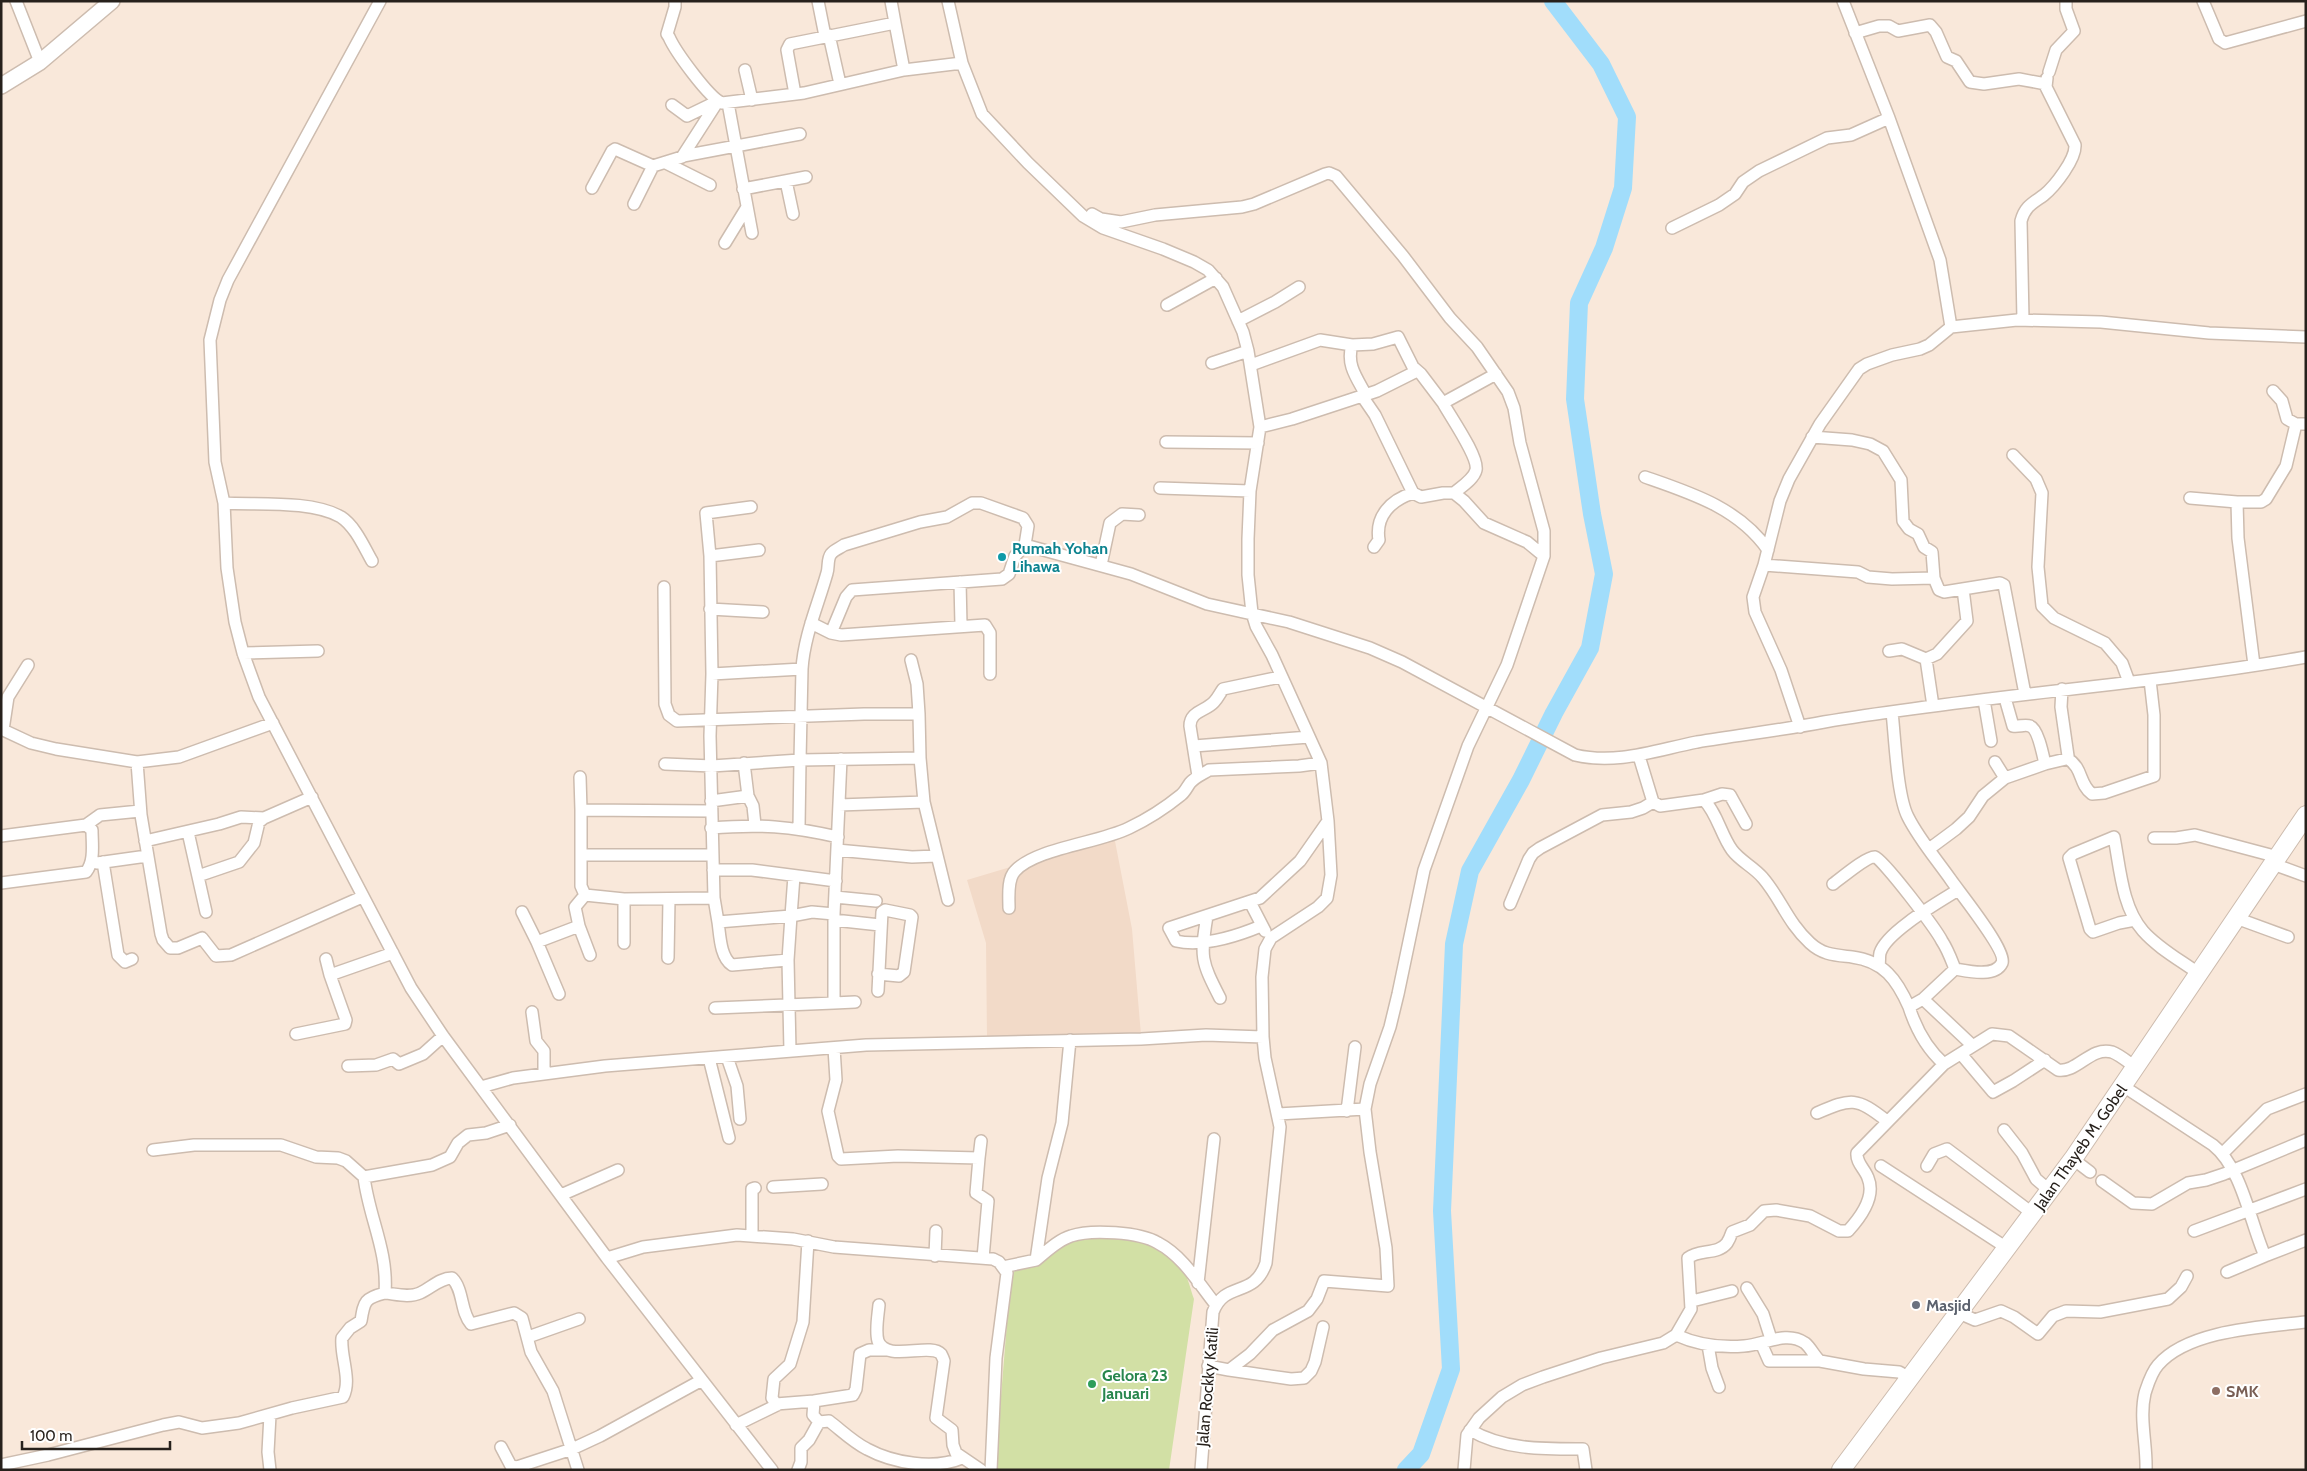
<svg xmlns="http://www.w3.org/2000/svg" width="2307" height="1471" viewBox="0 0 2307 1471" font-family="Cabin,sans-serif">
<rect width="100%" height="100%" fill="#f9e8da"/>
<!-- built -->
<path fill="#f2dac8" d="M1114,836L1132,929L1141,1035L987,1038L986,943L967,880Z"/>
<!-- green -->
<path fill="#d2e0a5" d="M1093,1234C1125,1237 1167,1240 1185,1274C1189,1281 1191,1291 1194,1299L1169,1470H995L1011,1274L1062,1238Z"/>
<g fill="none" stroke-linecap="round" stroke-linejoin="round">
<!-- river -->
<path stroke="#a1ddfb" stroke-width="18" d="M1406,1470L1421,1454L1451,1369L1442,1211L1454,944L1470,871L1521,780L1554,713L1590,648L1604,574L1592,514L1575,399L1579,303L1604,248L1623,188L1627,117L1601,64L1553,1"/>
<defs>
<path id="street" d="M16,1L40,62
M380,1L228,280L220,300L210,340L215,462L224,503L227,568L235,622L243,653L259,697L411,988L443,1036L607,1258L772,1470
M675,1V7L667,34L669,37C675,51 709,98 722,103L804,93L904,70L962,63
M818,1L825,36
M891,1L895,23
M948,1L962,63L982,114L1028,163L1083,216L1103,228L1163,249L1194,262L1208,270L1223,287L1243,332L1248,351L1260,427L1250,491L1248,539V575L1252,613L1256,626L1272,655L1321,763L1328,821L1331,875L1327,898L1318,907L1271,938L1265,949L1262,977L1263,1037L1265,1058L1280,1127L1266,1263C1254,1299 1225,1280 1213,1312L1201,1470
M1843,1L1889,118
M2203,1L2219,39L2225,43L2306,21
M1855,33L1879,26H1889L1898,31L1930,25L1936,32L1947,57L1956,61L1970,82L1984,84L2019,79L2046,84
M829,35L840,84
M745,70L752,100
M2049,72L2056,50L2074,31L2066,9V1
M795,94L787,50L790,44L895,23L904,70
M728,103L752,233
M672,105L687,116L718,101
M683,156L800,134
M666,163L710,185
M786,181L793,214
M592,188L612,151L615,149L653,166L682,157L718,101
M743,189L806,177
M634,204L653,166
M1092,214L1101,219L1121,222L1155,215L1242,207L1254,204L1325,174L1329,173L1336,176L1403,256L1450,318L1477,347L1508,392L1514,408L1520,443L1544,531V556
M1672,228L1719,205L1735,194L1743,182L1759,171L1827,138L1851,135L1889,118L1940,260L1951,327
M725,243L747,207
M1167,305L1216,278
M2023,320L2021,221C2025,206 2033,203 2044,195C2055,186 2076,159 2075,145L2046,87L2047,78
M1238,321L1275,302L1299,287
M1352,345C1346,365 1357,378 1366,395
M1212,363L1248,351
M1251,365L1320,340L1352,345L1373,344L1398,337L1413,367L1421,374L1443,403L1496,374
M2273,391L2282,401L2287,419L2296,424
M1362,396L1377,391L1417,371
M1443,403C1450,416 1479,457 1476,470C1474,479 1461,487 1454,493
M1812,437L1852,440L1870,444L1883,451L1901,480L1903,521L1909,529L1918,534L1924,547L1932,552L1934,578L1939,590L1944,592L2000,583L2004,585L2025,694
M1166,442L1258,443
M2013,455L2036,479L2042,493L2038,567L2042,606L2054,618L2105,643L2122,663L2129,682
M1645,477C1691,493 1739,508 1768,550
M1160,488L1250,491
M2190,498L2237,502L2238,538L2254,665
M2237,502H2261L2266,499L2286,466L2296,424H2306
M224,503C256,505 312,500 341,517C355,526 364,547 372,561
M751,507L706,513L710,556L712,674L710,736L714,898L718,922L791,916L788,960L790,1051
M1374,547L1379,540C1375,516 1391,500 1413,493
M710,556L759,550
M1101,565L1110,523L1122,514L1139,515
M1764,565L1858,572L1868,577L1892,579L1934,578
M960,582L961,625
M664,587L665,704L669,715L677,721L864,714H919L917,684L911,660
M710,609L763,612
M811,623L831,633L846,597L852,590L1002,579L1009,574L1015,556L1025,545L1131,574L1207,604L1289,622L1370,648L1402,662L1575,755C1617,765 1656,750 1697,742C1739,735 1782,730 1824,722C1984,695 2146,685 2306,657
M831,633L841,635L985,625L990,633V674
M1889,651L1902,649L1926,659L1937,654L1967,621L1963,589
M243,653L318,651
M1926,659L1933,706
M712,674L802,669C804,636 818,605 827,573C829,567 827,559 831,554C834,550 840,548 844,545L920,522L947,517L972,503H981L1023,518L1028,526L1025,545
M1984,700L1991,741
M919,714L920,758L924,802L948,900
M1800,727L1781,670L1755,612L1753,597L1764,565L1780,501L1789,479L1820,424L1859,369L1867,364L1892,355L1920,349L1929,345L1951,327L2017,320L2101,322L2209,333L2306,337
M1,729L31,743L56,749L137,762L179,757L273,723
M3,730L8,697L28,665
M1194,746L1309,737
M1639,756L1653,802L1660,806L1704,800C1717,813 1721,835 1732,850C1740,861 1754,867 1763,878C1781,899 1788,923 1810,943C1823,955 1835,955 1852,957C1884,961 1897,980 1909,1007L1923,999L1955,969
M2067,758C2084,769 2078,783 2092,794L2104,793L2154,776V715L2150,680
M137,762L141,815L161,934L163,940L170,948H178L202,938L216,956L231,955L362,897
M1995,762L2005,778
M744,763L748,796L753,806L755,825
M665,764L712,766L800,760L802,669
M2045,764L2066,759L2068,756L2061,707L2062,689
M1198,776L1190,726C1190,711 1206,711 1214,702C1218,698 1220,693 1223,689L1280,677
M580,777L581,810L711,811
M1704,800L1722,794L1730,795L1746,824
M711,801L748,796
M839,805L924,802
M581,810V886L585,895L624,899L714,898
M86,825L100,815L140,811
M711,828C759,824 790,826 838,837
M799,828L800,760L920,758
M188,832L206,912
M1,836L86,825L92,830C92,844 95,861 86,872L1,883
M2154,838H2176L2195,835L2278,857
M145,841L219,824L241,817L264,818L312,797
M1929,849L1956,829L1969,817L1983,796L2005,778L2045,764C2043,755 2038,729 2030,726C2025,724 2019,727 2013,726L2005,698
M837,850L912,857L937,856
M582,855H712
M103,862L118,955L125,962L132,959
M97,863L147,856
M2273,864L2306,876
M713,870H752L836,881
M198,876L239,862L254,843L259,822L264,818
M794,876L791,916L812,912L834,914L841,759
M1833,884C1840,879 1867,856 1875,857C1883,859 1936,929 1942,941C1948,950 1951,959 1955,969C1967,971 1995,978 2002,963C2007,951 1960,893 1951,880C1937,860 1919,839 1908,817C1897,796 1895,738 1892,712
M835,897L876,901
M1250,902L1265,931
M1510,904L1529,859L1533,853L1540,848L1602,815L1631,812L1643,808L1653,802
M1009,908C1009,897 1007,879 1015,871C1036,848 1099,843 1129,828C1148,819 1165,808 1181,795C1185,792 1187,787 1190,783C1195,777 1203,774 1209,770L1299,766L1321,763
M522,912L537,942L579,926L575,907L585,895
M1207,916C1200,957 1201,961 1220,998
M2236,918L2288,937
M834,920L880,925
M2135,920L2119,923L2093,932L2090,929L2069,858L2073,854L2114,837C2120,868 2122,907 2143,931C2158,948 2180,960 2198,973
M718,922C720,935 720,957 732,965L788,960
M579,926L590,955
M1261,926C1237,936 1203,947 1176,941L1169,928L1260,898L1300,861L1328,821
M537,942L559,994
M624,943V899
M668,958L669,899
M326,959L330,975
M1879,965C1880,961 1879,957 1880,953C1886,932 1939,902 1958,890
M878,991L882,912L885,910L910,915L912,917L904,972L899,976L878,974
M1923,999L1973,1046
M834,1003L855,1002
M1909,1007C1916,1029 1926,1048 1944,1064
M715,1008L834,1003V914
M532,1012L536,1041L544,1051V1073
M296,1034L345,1024L346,1020L330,975L393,953
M834,1048L836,1080L828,1111L838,1156L841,1159L898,1156L979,1158L976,1193L988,1201L983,1258
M1961,1054L1993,1092L2013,1081L2045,1060
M727,1057L737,1086L740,1119
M709,1058L729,1138
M348,1066L376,1065L393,1059L399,1064L423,1054L443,1036
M2123,1086L2213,1145C2242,1168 2250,1222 2265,1256L2227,1272
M481,1087L513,1078L605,1066L866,1045L1141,1039L1206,1035L1263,1037
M1347,1111L1355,1047
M1817,1113C1852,1098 1856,1097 1887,1121
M1278,1114L1365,1109
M2004,1130L2022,1153L2036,1179L2050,1191
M153,1150L194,1145H281L316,1157L338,1158L346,1161L364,1177L432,1165L450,1157L458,1143L468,1135L486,1133L510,1125
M2223,1153L2267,1109L2306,1094
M979,1158L981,1141
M2073,1159L2090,1172
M1881,1166L2007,1248
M1927,1166L1934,1154L1947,1149L2032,1213
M2102,1181L2133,1203L2152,1204L2188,1183L2206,1180L2224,1174L2306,1140
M773,1187L822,1184
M561,1195L618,1170
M2194,1231L2306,1189
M752,1236V1189L755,1188
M808,1241L803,1322L790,1364L774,1379L772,1398L776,1404L814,1401L813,1415L819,1422
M935,1256L936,1231
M2265,1256L2306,1240
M607,1258L643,1247L737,1235L793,1239L834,1247L993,1259L999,1262L1007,1273L996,1358L991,1470
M1036,1260C1047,1251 1058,1240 1071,1236C1091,1229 1140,1232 1158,1243C1183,1256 1199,1284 1216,1305
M1003,1267L1036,1260L1048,1178L1062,1123L1070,1040
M1198,1283L1214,1139
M1747,1288L1763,1314L1771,1339
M385,1293C396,1294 409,1298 420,1293C431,1288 440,1278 452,1278C464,1290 460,1311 471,1324L514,1313L522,1318L531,1352L553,1391L578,1470
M1692,1301L1732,1291
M879,1305C878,1316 875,1331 878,1341C886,1363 930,1342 941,1354C941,1354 944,1360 944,1361L936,1418L952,1430L953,1445L956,1453L981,1470
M1959,1313L1975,1320L2001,1311L2014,1317L2038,1334L2053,1316L2066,1311L2100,1312L2168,1299L2181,1287L2187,1276
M1676,1335L1691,1309L1688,1258C1699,1249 1718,1255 1727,1243C1729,1240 1731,1235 1732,1232L1750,1225L1764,1211L1776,1210L1810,1216L1839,1231H1848C1860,1218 1876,1197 1868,1178C1865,1169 1856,1163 1857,1153L1944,1064L1992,1034L2009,1036L2058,1070C2077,1073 2091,1046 2112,1052C2120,1055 2128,1062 2135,1067
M528,1337L579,1319
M1761,1343L1769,1361H1820L1864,1369L1899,1372L1910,1378
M1708,1345L1712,1368L1719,1387
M1208,1366L1229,1370L1250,1354L1273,1330L1308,1311L1317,1299L1324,1281L1388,1286L1386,1248L1370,1152L1365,1109L1370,1084L1390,1027L1398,994L1424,870L1468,746L1507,665L1544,556L1527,542L1484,523L1464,501L1454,493H1443L1421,497L1413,493L1375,415L1362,396L1292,419L1260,427
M1229,1370L1291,1379L1304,1378L1311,1371L1315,1362L1323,1327
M814,1401L853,1395L856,1389L860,1354L869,1350H888
M736,1425L779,1404
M1470,1430C1504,1450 1544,1449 1583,1449L1586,1470
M501,1447L511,1466L517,1467L572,1449L600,1436L702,1380
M1,1465L48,1455L163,1425L179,1422L202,1428L239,1423L292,1408L343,1397C352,1380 340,1356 342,1338L350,1328L361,1321C364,1301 365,1298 385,1293C388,1250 369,1218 364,1177
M270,1470L268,1452L270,1415
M798,1470L801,1462V1448L809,1440L819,1422L829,1421C841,1430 853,1442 867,1449C893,1463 934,1470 962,1458
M1464,1470L1467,1435L1479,1418L1502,1397L1522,1385L1543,1377L1601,1358L1663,1343L1676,1335C1698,1345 1720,1348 1744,1346C1764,1345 1786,1330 1805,1343C1811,1348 1814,1356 1820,1361
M2146,1470C2147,1445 2139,1418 2145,1393C2148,1384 2151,1373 2158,1365C2188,1330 2262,1327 2306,1322"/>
<path id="secondary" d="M1,86L40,62L112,1"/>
<path id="primary" d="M1841,1470L2073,1159L2306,815"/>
</defs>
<!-- street casing -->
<use href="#street" stroke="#cdbcaf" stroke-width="14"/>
<!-- secondary casing -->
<use href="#secondary" stroke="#cdbcaf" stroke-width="18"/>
<!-- primary casing -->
<use href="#primary" stroke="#cdbcaf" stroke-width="20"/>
<!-- street -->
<use href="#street" stroke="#fff" stroke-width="11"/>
<!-- secondary -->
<use href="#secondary" stroke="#fff" stroke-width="15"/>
<!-- primary -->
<use href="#primary" stroke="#fff" stroke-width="18"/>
</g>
<!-- markers -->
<circle fill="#0f9aa8" stroke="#fff" stroke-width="2" cx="1002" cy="557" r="5"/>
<circle fill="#6b7280" stroke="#fff" stroke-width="2" cx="1916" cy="1305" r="5"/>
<circle fill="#2e9e5b" stroke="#fff" stroke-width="2" cx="1092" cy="1384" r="5"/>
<circle fill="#8d6e63" stroke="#fff" stroke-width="2" cx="2216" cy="1391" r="5"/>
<g text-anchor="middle" stroke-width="4" stroke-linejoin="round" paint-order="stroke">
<!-- culture labels -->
<g font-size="16" font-weight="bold" fill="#0d838f" stroke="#fff" text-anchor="start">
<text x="1012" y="554">Rumah Yohan<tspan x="1012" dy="18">Lihawa</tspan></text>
</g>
<!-- street labels -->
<g font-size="16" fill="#27211c" stroke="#fff">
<text transform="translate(2080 1147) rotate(-55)" y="6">Jalan Thayeb M. Gobel</text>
<text transform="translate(1207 1387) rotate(-85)" y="6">Jalan Rockky Katili</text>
</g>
<!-- worship labels -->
<g font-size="16" font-weight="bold" fill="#5b616d" stroke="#fff" text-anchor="start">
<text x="1926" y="1311">Masjid</text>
</g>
<!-- leisure labels -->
<g font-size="16" font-weight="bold" fill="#27864d" stroke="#fff" text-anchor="start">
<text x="1102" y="1381">Gelora 23<tspan x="1102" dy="18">Januari</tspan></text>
</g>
<!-- education labels -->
<g font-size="16" font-weight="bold" fill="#785e54" stroke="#fff" text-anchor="start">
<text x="2226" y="1397">SMK</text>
</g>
</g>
<!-- border -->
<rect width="2307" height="1471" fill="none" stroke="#27211c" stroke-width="5"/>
<!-- scale -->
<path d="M22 1441v8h148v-8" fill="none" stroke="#27211c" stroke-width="2.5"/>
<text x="30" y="1441" font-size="15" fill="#27211c" stroke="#ffffff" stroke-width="4" paint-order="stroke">100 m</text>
</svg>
